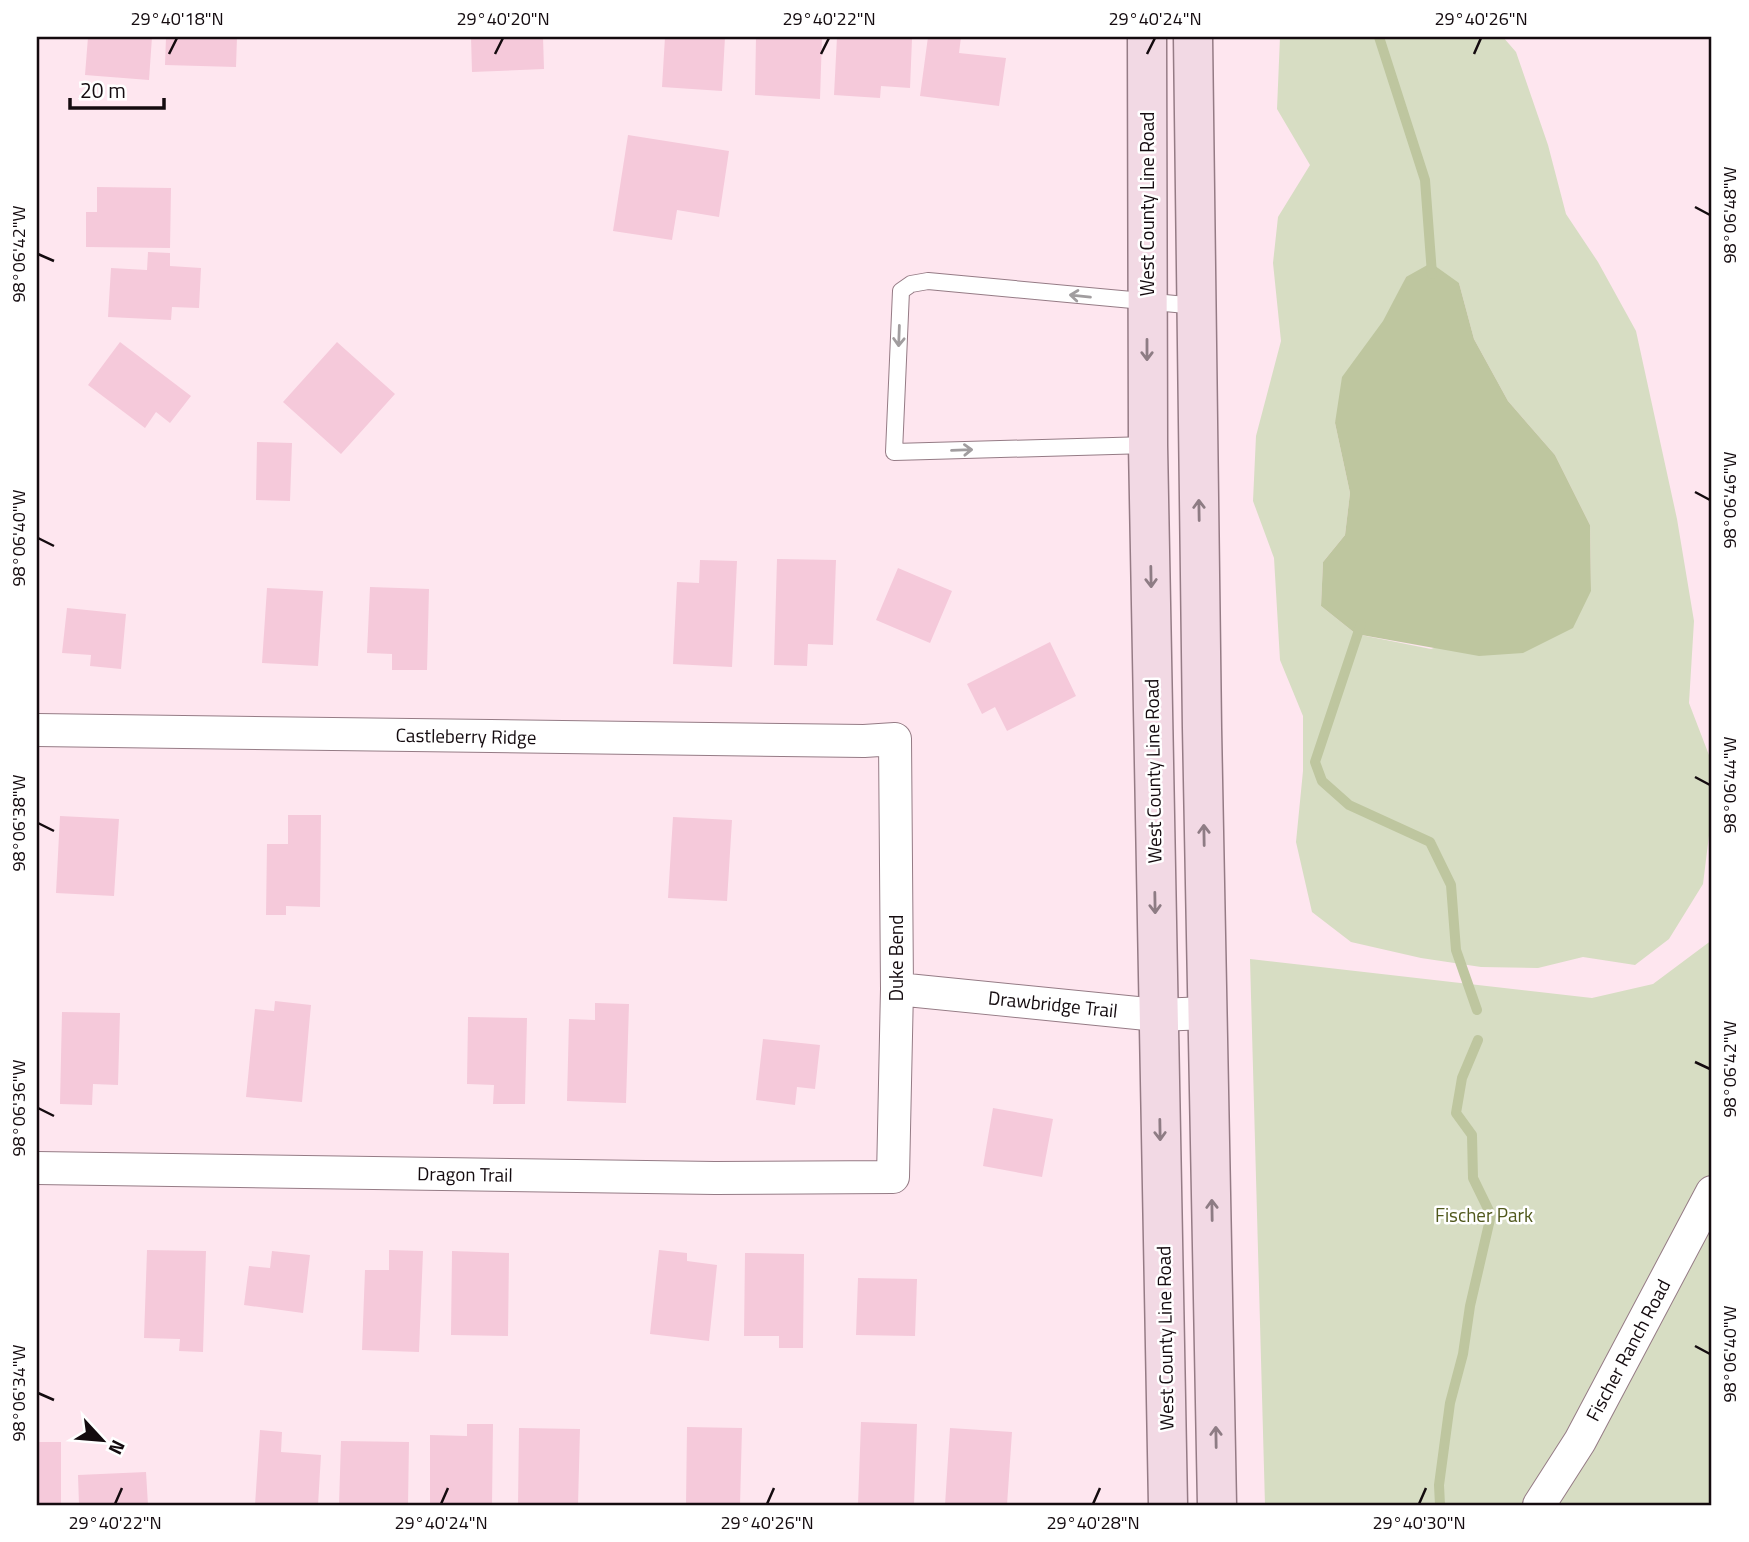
<svg xmlns="http://www.w3.org/2000/svg" width="1749" height="1542" viewBox="0 0 1749 1542" font-family="'Titillium Web',sans-serif">
<rect width="100%" height="100%" fill="#fee6ef"/>
<!-- green -->
<path fill="#d7ddc3" fill-rule="evenodd" d="M1280,37H1503L1516,52L1548,145L1566,214L1598,262L1636,331L1677,519L1694,621L1689,703L1712,763V811L1703,884L1669,939L1635,965L1583,957L1538,968L1481,967L1421,958L1351,942L1312,912L1296,842L1303,771V716L1280,660L1274,558L1253,501L1256,436L1281,341L1273,263L1278,217L1310,165L1277,109ZM1406,277L1459,283L1474,339L1508,401L1555,455L1590,525L1591,591L1431,649L1356,634L1321,606L1323,562L1345,535L1350,493L1335,423Z
M1712,940V1505H1265L1250,959L1592,998L1653,984Z"/>
<!-- water -->
<path fill="#bec69f" d="M1431,263L1459,283L1474,339L1508,401L1555,455L1590,525L1591,591L1573,628L1523,653L1479,656L1356,634L1321,606L1323,562L1345,535L1350,493L1335,423L1342,377L1383,321L1406,277Z"/>
<g fill="none" stroke-linecap="round" stroke-linejoin="round">
<!-- stream -->
<path stroke="#bec69f" stroke-width="10" d="M1379,37L1425,180L1432,274
M1361,624L1315,762L1322,781L1349,805L1430,842L1451,885L1456,950L1477,1010
M1440,1505L1439,1485L1450,1403L1463,1354L1470,1306L1491,1215L1473,1178L1472,1135L1456,1113L1462,1078L1478,1040"/>
</g>
<!-- building -->
<path fill="#f5c9da" d="M88,37H152L149,80L85,75Z
M166,37H237L236,67L165,65Z
M471,37H543L544,69L472,72Z
M665,37H725L722,91L662,87Z
M756,37H822L820,99L755,95Z
M837,37L912,39L910,88L881,86L880,98L834,95Z
M928,37H961L959,53L1006,58L999,106L920,96Z
M628,135L729,151L719,217L677,210L672,240L613,231Z
M97,187L171,188L170,248L86,247V212H97Z
M148,252L170,253V266L201,268L199,308L172,307L171,320L108,317L111,268L147,270Z
M120,342L191,396L170,423L156,412L145,428L88,385Z
M337,342L395,394L341,454L283,402Z
M257,442L292,443L290,501L256,500Z
M777,559L836,560L833,645L808,644L807,666L774,665Z
M700,560L737,561L732,667L673,664L677,582L699,583Z
M898,568L952,591L930,643L876,620Z
M370,587L429,589L427,670H392V654L367,653Z
M267,588L323,591L318,666L262,663Z
M67,608L126,614L121,669L90,666L91,655L62,653Z
M1050,642L1076,696L1007,731L995,707L982,714L967,684Z
M288,815H321L320,907L286,906V915H266L267,844H288Z
M60,816L119,819L114,896L56,893Z
M673,817L732,820L727,901L668,898Z
M275,1001L311,1005L302,1102L246,1097L255,1009L274,1011Z
M595,1003L629,1004L626,1103L567,1101L569,1019L595,1020Z
M62,1012L120,1013L118,1085L93,1084L92,1105L60,1104Z
M468,1017L527,1018L525,1104H493L494,1085L467,1084Z
M763,1039L820,1045L815,1089L797,1087L795,1105L756,1100Z
M993,1108L1053,1119L1042,1177L983,1166Z
M147,1250L206,1251L203,1352L179,1351L180,1339L144,1338Z
M389,1250L423,1251L419,1352L362,1350L365,1270H389Z
M659,1250L687,1253V1261L717,1265L709,1341L650,1334Z
M272,1251L310,1255L303,1313L244,1305L249,1266L270,1268Z
M452,1251L509,1253L508,1336L451,1335Z
M745,1253L804,1254L803,1348H779V1336H744Z
M858,1278L917,1279L915,1336L856,1335Z
M861,1422L917,1424L914,1505H858Z
M467,1424H493L492,1505H430V1435L467,1436Z
M687,1427L742,1428L740,1505H686Z
M519,1428L580,1429L578,1505H518Z
M950,1428L1012,1432L1007,1505H945Z
M260,1430L282,1432L281,1452L321,1455L318,1505H255Z
M341,1441L409,1442L408,1505H339Z
M37,1442H61V1505H37Z
M146,1472L148,1505H79L78,1475Z"/>
<g fill="none" stroke-linecap="round" stroke-linejoin="round">
<defs>
<path id="lane" d="M1148,445L894,452L901,291L911,284L928,281L1197,306"/>
<path id="street" d="M37,730L864,741L895,739L897,989L893,1177L715,1178L37,1168
M897,989L1157,1015L1208,1013
M1539,1505L1580,1441L1712,1192"/>
<path id="secondary" d="M1147,37L1148,445L1168,1505
M1193,37L1202,728L1217,1505"/>
</defs>
<!-- lane casing -->
<use href="#lane" stroke="#957b85" stroke-width="18"/>
<!-- street casing -->
<use href="#street" stroke="#957b85" stroke-width="34"/>
<!-- secondary casing -->
<use href="#secondary" stroke="#957b85" stroke-width="41"/>
<!-- lane -->
<use href="#lane" stroke="#fff" stroke-width="16"/>
<!-- street -->
<use href="#street" stroke="#fff" stroke-width="32"/>
<!-- secondary -->
<use href="#secondary" stroke="#f2d9e4" stroke-width="38"/>
</g>
<!-- one-way arrows -->
<defs><path id="oneway-shaft" d="M-6 0H5M1.5-3L5.5 0L1.5 3" fill="none" stroke-width="1.6" stroke-linecap="round" stroke-linejoin="round" transform="scale(1.75)"/></defs>
<g stroke="#a19d9f">
<use href="#oneway-shaft" transform="translate(1080 296) rotate(-174)"/>
<use href="#oneway-shaft" transform="translate(899 336) rotate(92)"/>
<use href="#oneway-shaft" transform="translate(962 450) rotate(-2)"/>
</g>
<g stroke="#8e7c84">
<use href="#oneway-shaft" transform="translate(1147 350) rotate(90)"/>
<use href="#oneway-shaft" transform="translate(1199 510) rotate(-91)"/>
<use href="#oneway-shaft" transform="translate(1151 577) rotate(89)"/>
<use href="#oneway-shaft" transform="translate(1204 835) rotate(-91)"/>
<use href="#oneway-shaft" transform="translate(1155 903) rotate(89)"/>
<use href="#oneway-shaft" transform="translate(1160 1130) rotate(89)"/>
<use href="#oneway-shaft" transform="translate(1212 1210) rotate(-91)"/>
<use href="#oneway-shaft" transform="translate(1216 1437) rotate(-91)"/>
</g>
<!-- ticks -->
<path fill="none" stroke="#140b0f" stroke-width="2.5" d="M169,54L177,38M495,54L503,38M821,54L829,38M1147,54L1155,38M1474,54L1481,38M1695,207L1710,215M38,254L54,261M1695,492L1710,500M38,538L54,546M1695,777L1710,785M38,823L54,831M1695,1062L1710,1069M38,1108L54,1116M1695,1346L1710,1354M38,1393L54,1400M115,1504L122,1488M441,1504L448,1488M767,1504L774,1488M1093,1504L1100,1488M1419,1504L1426,1488"/>
<g text-anchor="middle" stroke-width="5" stroke-linejoin="round" paint-order="stroke">
<!-- street labels -->
<g font-size="19" fill="#140b0f" stroke="#fff">
<text transform="translate(1147 204) rotate(-90)" y="7">West County Line Road</text>
<text transform="translate(466 736) rotate(1)" y="7">Castleberry Ridge</text>
<text transform="translate(1153 771) rotate(-91)" y="7">West County Line Road</text>
<text transform="translate(896 958) rotate(-90)" y="7">Duke Bend</text>
<text transform="translate(1053 1004) rotate(6)" y="7">Drawbridge Trail</text>
<text transform="translate(465 1174) rotate(1)" y="7">Dragon Trail</text>
<text transform="translate(1165 1338) rotate(-91)" y="7">West County Line Road</text>
<text transform="translate(1628 1350) rotate(-62)" y="7">Fischer Ranch Road</text>
</g>
<!-- park labels -->
<g font-size="19" fill="#50581c" stroke="#fff">
<text x="1484" y="1222">Fischer Park</text>
</g>
</g>
<!-- border -->
<rect width="1749" height="1542" fill="none" stroke="#ffffff" stroke-width="77"/>
<!-- north arrow -->
<g transform="translate(102 1440) rotate(116)" stroke="#ffffff" stroke-width="5" paint-order="stroke">
<path d="M0-5L12 26L0 18L-12 26Z" fill="#140b0f"/>
<text y="-10" font-size="19" font-weight="bold" text-anchor="middle" fill="#140b0f">N</text>
</g>
<!-- scale -->
<path d="M70 98v10h94v-10" fill="none" stroke="#140b0f" stroke-width="3.5"/>
<text x="80" y="98" font-size="21" fill="#140b0f" stroke="#ffffff" stroke-width="5" paint-order="stroke">20 m</text>
<rect x="38" y="38" width="1672" height="1466" fill="none" stroke="#140b0f" stroke-width="2.5"/>
<g font-size="18" text-anchor="middle" fill="#140b0f">
<text x="177" y="25">29°40'18"N</text>
<text x="503" y="25">29°40'20"N</text>
<text x="829" y="25">29°40'22"N</text>
<text x="1155" y="25">29°40'24"N</text>
<text x="1481" y="25">29°40'26"N</text>
<text transform="translate(1730 215) rotate(-90)" y="6">98°06'48"W</text>
<text transform="translate(19 254) rotate(-90)" y="6">98°06'42"W</text>
<text transform="translate(1730 500) rotate(-90)" y="6">98°06'46"W</text>
<text transform="translate(19 538) rotate(-90)" y="6">98°06'40"W</text>
<text transform="translate(1730 785) rotate(-90)" y="6">98°06'44"W</text>
<text transform="translate(19 823) rotate(-90)" y="6">98°06'38"W</text>
<text transform="translate(1730 1069) rotate(-90)" y="6">98°06'42"W</text>
<text transform="translate(19 1108) rotate(-90)" y="6">98°06'36"W</text>
<text transform="translate(1730 1354) rotate(-90)" y="6">98°06'40"W</text>
<text transform="translate(19 1393) rotate(-90)" y="6">98°06'34"W</text>
<text x="115" y="1529">29°40'22"N</text>
<text x="441" y="1529">29°40'24"N</text>
<text x="767" y="1529">29°40'26"N</text>
<text x="1093" y="1529">29°40'28"N</text>
<text x="1419" y="1529">29°40'30"N</text>
</g>
</svg>
